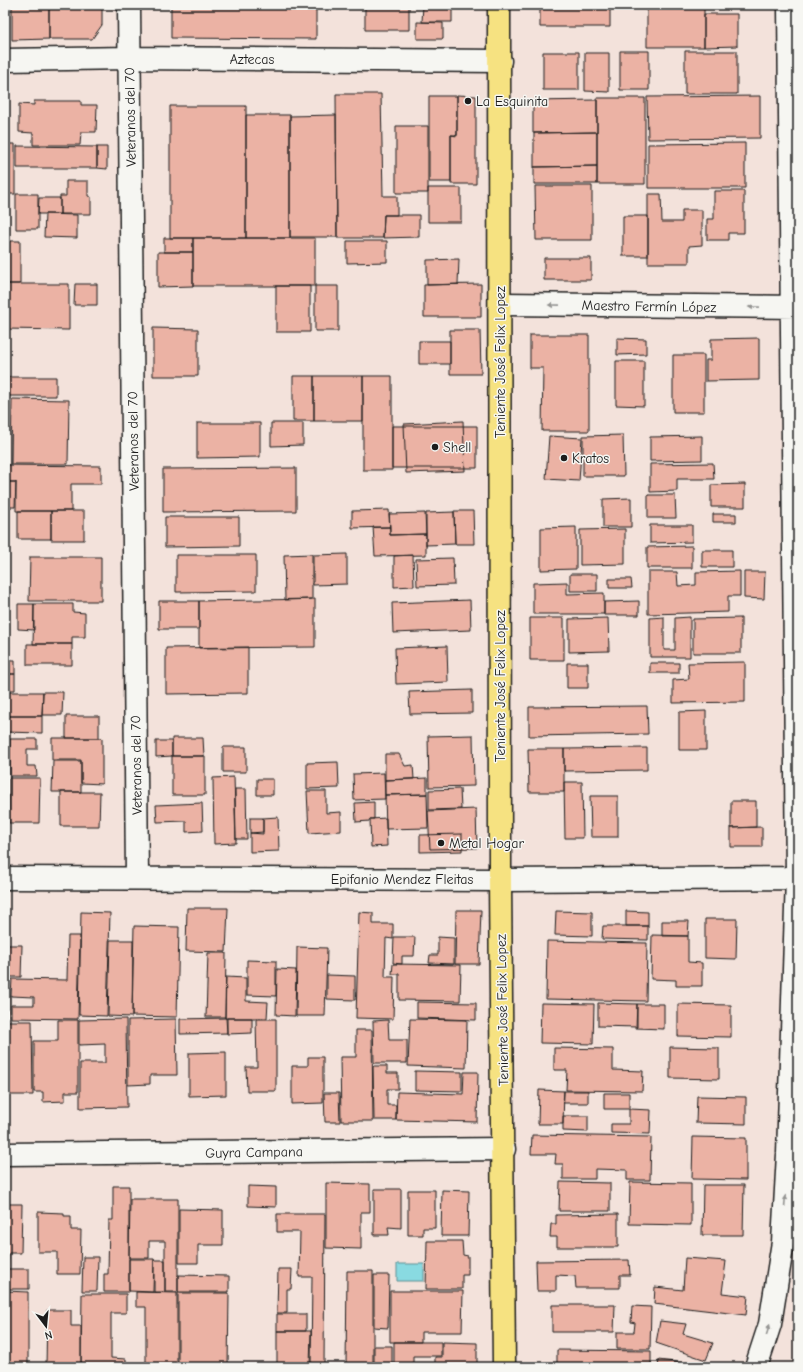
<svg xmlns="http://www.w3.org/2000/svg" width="803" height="1372" viewBox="0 0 803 1372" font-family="'Comic Neue',sans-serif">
<rect width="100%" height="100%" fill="#f3e2db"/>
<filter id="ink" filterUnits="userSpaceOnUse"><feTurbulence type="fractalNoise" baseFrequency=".025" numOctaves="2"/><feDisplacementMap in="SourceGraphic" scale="8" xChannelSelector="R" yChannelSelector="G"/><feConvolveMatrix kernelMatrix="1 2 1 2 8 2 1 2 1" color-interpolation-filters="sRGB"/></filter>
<g filter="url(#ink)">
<!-- water -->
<path fill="#89dae1" stroke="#5d8e92" d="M397,1264H424V1281H397Z"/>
<!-- building -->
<path fill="#ebb2a4" stroke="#1c1c1c" d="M12,5H49V39L12,40Z
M49,5H102V25L92,39H49Z
M171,5H316V39L171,38Z
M365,5H409V30H365Z
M423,5H452V22H422Z
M540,5H610V27H540Z
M647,5H704V47H647Z
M704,14H737V46L704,47Z
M417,22L443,23V39H417Z
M620,51H649V90H620Z
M685,51H737V94H685Z
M543,52H579V90H543Z
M585,53H609V92L585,91Z
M336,94H381L383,196H397V215H384L383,238H337Z
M457,95L476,96V184H451V135L457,136Z
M429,96H457V135H451V182H429Z
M760,96V138L648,139L647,97Z
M597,98H645V184H597Z
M597,100V132L533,133V101Z
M34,101H81V105H97L96,132H81L80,145H33V133L19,132V104L34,105Z
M170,106H246V238H170Z
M246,115H290V238H246Z
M336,115L337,237H290V116Z
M396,126H428V193H396Z
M597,132V166L534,167V133Z
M745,143V188H648V144Z
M5,144H15V194H5Z
M17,146L97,147V168H17Z
M97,147H107V169L97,168Z
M597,166V184H534V167Z
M66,181H88V196L91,197V214H60V196H66Z
M535,186H592V240H536Z
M428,188H461V222H428Z
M714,191H744V233H728V240H707V219H714Z
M16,194H38V229H16Z
M648,194H661L662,222H682V210H702V245L689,246V263H648Z
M39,198H60V214H38Z
M45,214L77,215V238L44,237Z
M384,215H419V237L383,238Z
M623,216H648V256H623Z
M164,238H193V252H164Z
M193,238H315V286H193Z
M5,241H20V284H5Z
M347,241H387V262L347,263Z
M158,252H193V286L158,287Z
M544,258H591V280H544Z
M459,259L458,284L427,285V260Z
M5,284H69V330L5,329Z
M75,284H97V305H74Z
M481,284V317H424V285Z
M276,286H310V332H276Z
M315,286H338V331H315Z
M153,328L198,329V376H153Z
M450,330H480L481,374H450Z
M530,335H589V431H542L543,368H530Z
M617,338L646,339V354L617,355Z
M759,338V380L706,381V360H711V339Z
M419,341H450V364H419Z
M673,355H704V412H673Z
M616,361H644V406L616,405Z
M293,376H314V421H293Z
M314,376H363V421H314Z
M363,376H392V470H363Z
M8,377H56V396H8Z
M12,399L69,400L68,464H11Z
M463,421L465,471L406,473L404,424Z
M197,423H260V457L197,458Z
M271,423H303V445L271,446Z
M392,426H477V468H392Z
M623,435L624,476H583V436Z
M549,436L582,438L579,481L546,479Z
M702,436V460L650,461V437Z
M713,463L714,479H677V491L650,492V464Z
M5,465L101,466V484H71V511H16V482H5Z
M296,468V511L163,512V469Z
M5,482H16L15,507H5Z
M745,484V507H711V485Z
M648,495H675L676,518H648Z
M631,498V527H603V499Z
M389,510L390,527L352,528V511Z
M18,511H51V539H18Z
M51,511H84V540H51Z
M454,511H473L474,544H455Z
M454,512L455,544L426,545V513Z
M425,513L426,534L390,535L389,514Z
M713,514H736V522H713Z
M165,517H239V546L165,547Z
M650,525H692V542L650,543Z
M373,527H390V535L426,534V555L375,556Z
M576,527V569L541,570V528Z
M625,529V564L580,565V530Z
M692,546V568H647V547Z
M702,550H732V567H702Z
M312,554V599L285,600L284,555Z
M347,554V584L313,585V555Z
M176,555H256V591L176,592Z
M413,555L414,586L394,587V556Z
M30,557H101V601H29Z
M453,558L454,585L417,586L416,559Z
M740,571V596H728V612L648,614V572H677L678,586L696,585V572Z
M744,572H765L764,599L744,598Z
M570,574H597V591H570Z
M609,579H631L632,588H609Z
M567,582V594L604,593V614H533V583Z
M315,599V647L199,648V601Z
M470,600L471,630L393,633L392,603Z
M159,601H199V629H159Z
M639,601V615H604V602Z
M18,604H34V630L18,629Z
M34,604H73V612L85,613V637H72V644H33Z
M664,617V650H675V618L690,617V657H650V618Z
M530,618H564V660H530Z
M608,618L609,651L569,652V619Z
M741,618V653H693V619Z
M27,644H72V665H27Z
M447,646L448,682L396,684L395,648Z
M248,647V693L166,694V648Z
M5,660H15V674H5Z
M745,662V702L673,703V680L689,679L688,663Z
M567,663H588V688H567Z
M650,663H679V673H650Z
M5,674H15V690H5Z
M472,690V713L410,714L409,692Z
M5,692H43L42,716H5Z
M43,692H63L62,715H42Z
M647,706L648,734L529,736V707Z
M706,711V750H679V712Z
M5,716H42V733L5,732Z
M66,716H99V738H66Z
M473,735L474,786L429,787L428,736Z
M52,738H102V784L81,783V760H52Z
M172,738H203L204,756H172Z
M10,739H37V749H27V766H36L37,776H10Z
M156,741H172V756L156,757Z
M223,747H246V772H223Z
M647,748V770L564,771V749Z
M528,749H564V792H529Z
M385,754H399L405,766L413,765L414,779L385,780Z
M172,756H205V795H172Z
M53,761H81V792H52Z
M338,762L339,788L307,789V763Z
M384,773L385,799L354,800L353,774Z
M234,777L236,843L214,844L213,778Z
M9,778H40L39,823H9Z
M427,778V794L385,795V780Z
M257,779H273V795H257Z
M564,782H582L583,838H565Z
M235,789H246L247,839H236Z
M460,789L461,809L429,810V790Z
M307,791H326V813L341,812V831L309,833Z
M61,792H100L99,826H61Z
M5,794H7V831H5Z
M427,794L428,828L386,829L385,795Z
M590,796H618V837H591Z
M731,801H756V827L731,828Z
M374,802V819H370V821L356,822L355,803Z
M202,803L203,831L186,832V821L157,822L156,805Z
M476,809L477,848L430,849L428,811Z
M278,817L279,851L250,852V833L263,834V818Z
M250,818H263V832L250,833Z
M386,818L387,846L371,847L370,819Z
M762,827V847H731V828Z
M462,834V851L420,852V835Z
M187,908H228L226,952L186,951Z
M456,910H481L479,964H455Z
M556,911L592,912V936L555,935Z
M626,911L648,912V926H626Z
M81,912L110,913L107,1016L79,1015Z
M359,912L373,913V924H393V939L386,938L385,977H394L393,1019L356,1018Z
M705,919H737L736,959L705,958Z
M662,921H689L688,936H662Z
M134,926L179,927L177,1017L132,1016Z
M603,926H648V940L602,939Z
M652,935L688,936V962L702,963V986H676V980L651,979Z
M68,936H80L78,1019L11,1018V1005H34V997L11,996L12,979L67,980Z
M394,937H415L414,956H402V964L393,963Z
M438,937L454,938V964L429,963L430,955H438Z
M110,940H133L132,1017L108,1016Z
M547,941L647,943L646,1001L546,999Z
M5,945H22L21,977H5Z
M297,947L327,948L325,1016H296Z
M208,953H226L225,1017H206Z
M247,960L276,961V996L247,995Z
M393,964L461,965L460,1001L399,1000V974H392Z
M277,969L296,970L295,1016L276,1015Z
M327,975L355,976V1000L327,999Z
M226,977L246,978V1001L268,1002L267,1018H225Z
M5,979H9L8,1018H5Z
M417,1002L476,1003V1020L417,1018Z
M541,1003L594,1004L593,1044L540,1043Z
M598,1003L637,1004V1027L598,1026Z
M637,1004H664V1029L636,1028Z
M678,1004L731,1005V1037L678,1036Z
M226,1018L227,1033L180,1034V1019Z
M227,1018H252V1033L227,1034Z
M126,1019L127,1107L80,1108V1063H105V1044L79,1045V1020Z
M176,1019L177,1075H150V1084L128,1085V1020Z
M256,1019H276V1091H247L246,1067H257Z
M410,1019L467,1020L466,1068L408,1066Z
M58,1020H78V1092H65V1101L43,1102V1092H34V1041H58Z
M388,1020L389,1040H407V1063H374L373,1021Z
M5,1021H32L33,1095H5Z
M356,1030H372L373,1121H341L340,1057H356Z
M670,1047L719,1048V1079L670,1078Z
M554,1048L613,1049V1070L643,1071L642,1091L566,1090L567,1070H554Z
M226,1052V1095L189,1096V1053Z
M308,1057H323V1103L292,1104V1066H308Z
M373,1066H387V1073H398V1089H387V1105H396V1120H374Z
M415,1071L462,1072V1091L415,1090Z
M464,1072H478L477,1122L396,1120L397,1092L463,1094Z
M539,1090L564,1091L563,1124H538Z
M564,1091H588V1103H563Z
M324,1093H339L340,1122H325Z
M604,1093H629V1109H604Z
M697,1096L746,1097V1124L696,1123Z
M629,1109L651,1110L650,1134L611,1133V1124H629Z
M563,1116H588V1132L563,1131Z
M532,1135L651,1137L650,1180H627V1170L595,1169V1179H563V1164H555L556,1154H531Z
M693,1137L746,1138V1180L692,1179Z
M560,1182L610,1183V1211H559Z
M630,1182L691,1183V1225L629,1224Z
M326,1183L370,1184V1212H361V1249L326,1248Z
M703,1185H744L743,1235H702Z
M113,1186H129V1292H104V1274H108L109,1220H113Z
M248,1186L276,1187V1207L248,1206Z
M374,1189H401V1228L388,1227L389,1235H374Z
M408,1190H435V1228H423V1235H408Z
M442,1190L469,1191L468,1236H441Z
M130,1199H178V1292H165V1241H149V1258H129Z
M5,1204H22L21,1253H9L8,1269H29V1289H5Z
M179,1209L223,1210V1245H198V1263H179Z
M38,1212L64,1213V1216H71V1230H81L80,1274H57V1252H38Z
M277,1214H325L324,1367H311L312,1277H299L300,1232H277Z
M618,1214V1247H557V1237H550L551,1224H556V1215Z
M427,1241H462L463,1255L468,1256V1275H462V1289H426Z
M83,1257H98L97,1291H82Z
M685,1258L726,1261L722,1293L748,1296L746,1315L654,1304L655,1287L683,1290Z
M129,1259H154L153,1292L129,1291Z
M154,1260H165V1292H154Z
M629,1260L630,1275H620V1288H576L575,1276L556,1275V1291H537L536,1261Z
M278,1269H292L291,1289H287V1313H277Z
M347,1271H373V1367H346Z
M178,1275L229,1276V1292H178Z
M374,1275H389L388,1328L374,1327Z
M5,1291L28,1292V1367H5Z
M390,1291H463L462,1332H421V1342H390Z
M136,1292L177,1293V1367H146V1307H136Z
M178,1293H229L228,1367H178Z
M82,1294H126V1313H111V1358L126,1359V1367H81Z
M552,1305H615L614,1332H552Z
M632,1306L651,1307L650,1349H617V1332H634L635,1323L631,1322Z
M47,1310H71V1326H81V1367H46Z
M277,1314H306V1331H277Z
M660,1321L686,1324L683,1334L713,1343L706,1360L656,1343Z
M277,1331H311L310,1367H277Z
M394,1342H441V1356H413V1367H394Z
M442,1342L477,1343V1367H435V1357H442Z
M374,1346H392V1367H374Z
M557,1350L651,1351V1367H557Z
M658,1360L683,1363V1367H659Z"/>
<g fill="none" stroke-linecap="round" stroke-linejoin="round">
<defs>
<path id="minor" d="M129,5L137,877
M5,60L129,58L500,61
M500,304L798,307
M5,878L500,880L798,878
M5,1154L504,1149
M756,1367L770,1324L783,1242L788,1154L797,878L789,5"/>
<path id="major" d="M499,5L500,880L504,1367"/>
</defs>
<!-- minor casing -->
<use href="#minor" stroke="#1c1c1c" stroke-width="25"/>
<!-- major casing -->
<use href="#major" stroke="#1c1c1c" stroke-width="25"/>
<!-- minor -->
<use href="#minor" stroke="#f6f6f2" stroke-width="22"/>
<!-- major -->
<use href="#major" stroke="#f6e281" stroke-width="22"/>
</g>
<!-- one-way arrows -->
<defs><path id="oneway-solid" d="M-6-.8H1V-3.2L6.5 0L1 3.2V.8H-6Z"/></defs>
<g fill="#949492">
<use href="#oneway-solid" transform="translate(554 305) rotate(-179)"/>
<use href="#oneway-solid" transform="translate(754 307) rotate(-179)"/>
<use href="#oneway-solid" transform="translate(785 1201) rotate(-86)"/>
<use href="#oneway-solid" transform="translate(768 1330) rotate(-72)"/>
</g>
</g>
<!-- markers -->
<g fill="#1c1c1c" stroke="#f6f6f2" stroke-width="1.5">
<circle cx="468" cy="101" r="4"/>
<circle cx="435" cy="447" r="4"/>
<circle cx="564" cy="458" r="4"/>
<circle cx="441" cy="843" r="4"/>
</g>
<g text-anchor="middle" stroke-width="3" stroke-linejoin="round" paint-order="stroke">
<!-- street labels -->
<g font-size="14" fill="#1c1c1c" stroke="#f6f6f2">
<text x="252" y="64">Aztecas</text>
<text transform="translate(130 117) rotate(-91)" y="5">Veteranos del 70</text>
<text transform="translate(649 306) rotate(1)" y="5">Maestro Fermín López</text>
<text transform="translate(500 362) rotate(-90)" y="5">Teniente José Felix Lopez</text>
<text transform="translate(133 441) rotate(-91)" y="5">Veteranos del 70</text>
<text transform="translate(500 686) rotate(-90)" y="5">Teniente José Felix Lopez</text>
<text transform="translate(136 765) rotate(-91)" y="5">Veteranos del 70</text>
<text x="402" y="884">Epifanio Mendez Fleitas</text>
<text transform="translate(502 1010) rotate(-91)" y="5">Teniente José Felix Lopez</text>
<text transform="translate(254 1152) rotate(-1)" y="5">Guyra Campana</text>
</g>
<!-- poi labels -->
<g font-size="14" fill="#1c1c1c" stroke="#f6f6f2" text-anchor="start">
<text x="476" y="106">La Esquinita</text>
<text x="443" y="452">Shell</text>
<text x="572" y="463">Kratos</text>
<text x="449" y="848">Metal Hogar</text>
</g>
</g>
<!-- margin -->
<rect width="803" height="1372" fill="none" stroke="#f6f6f2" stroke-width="20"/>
<rect x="10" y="10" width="783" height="1352" fill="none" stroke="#1c1c1c" stroke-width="1.5" filter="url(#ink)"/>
<!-- north arrow -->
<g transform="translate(46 1326) rotate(164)" stroke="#f6f6f2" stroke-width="3" paint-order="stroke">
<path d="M0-3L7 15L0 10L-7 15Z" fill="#1c1c1c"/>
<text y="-6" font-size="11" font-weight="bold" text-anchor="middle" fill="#1c1c1c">N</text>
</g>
</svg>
